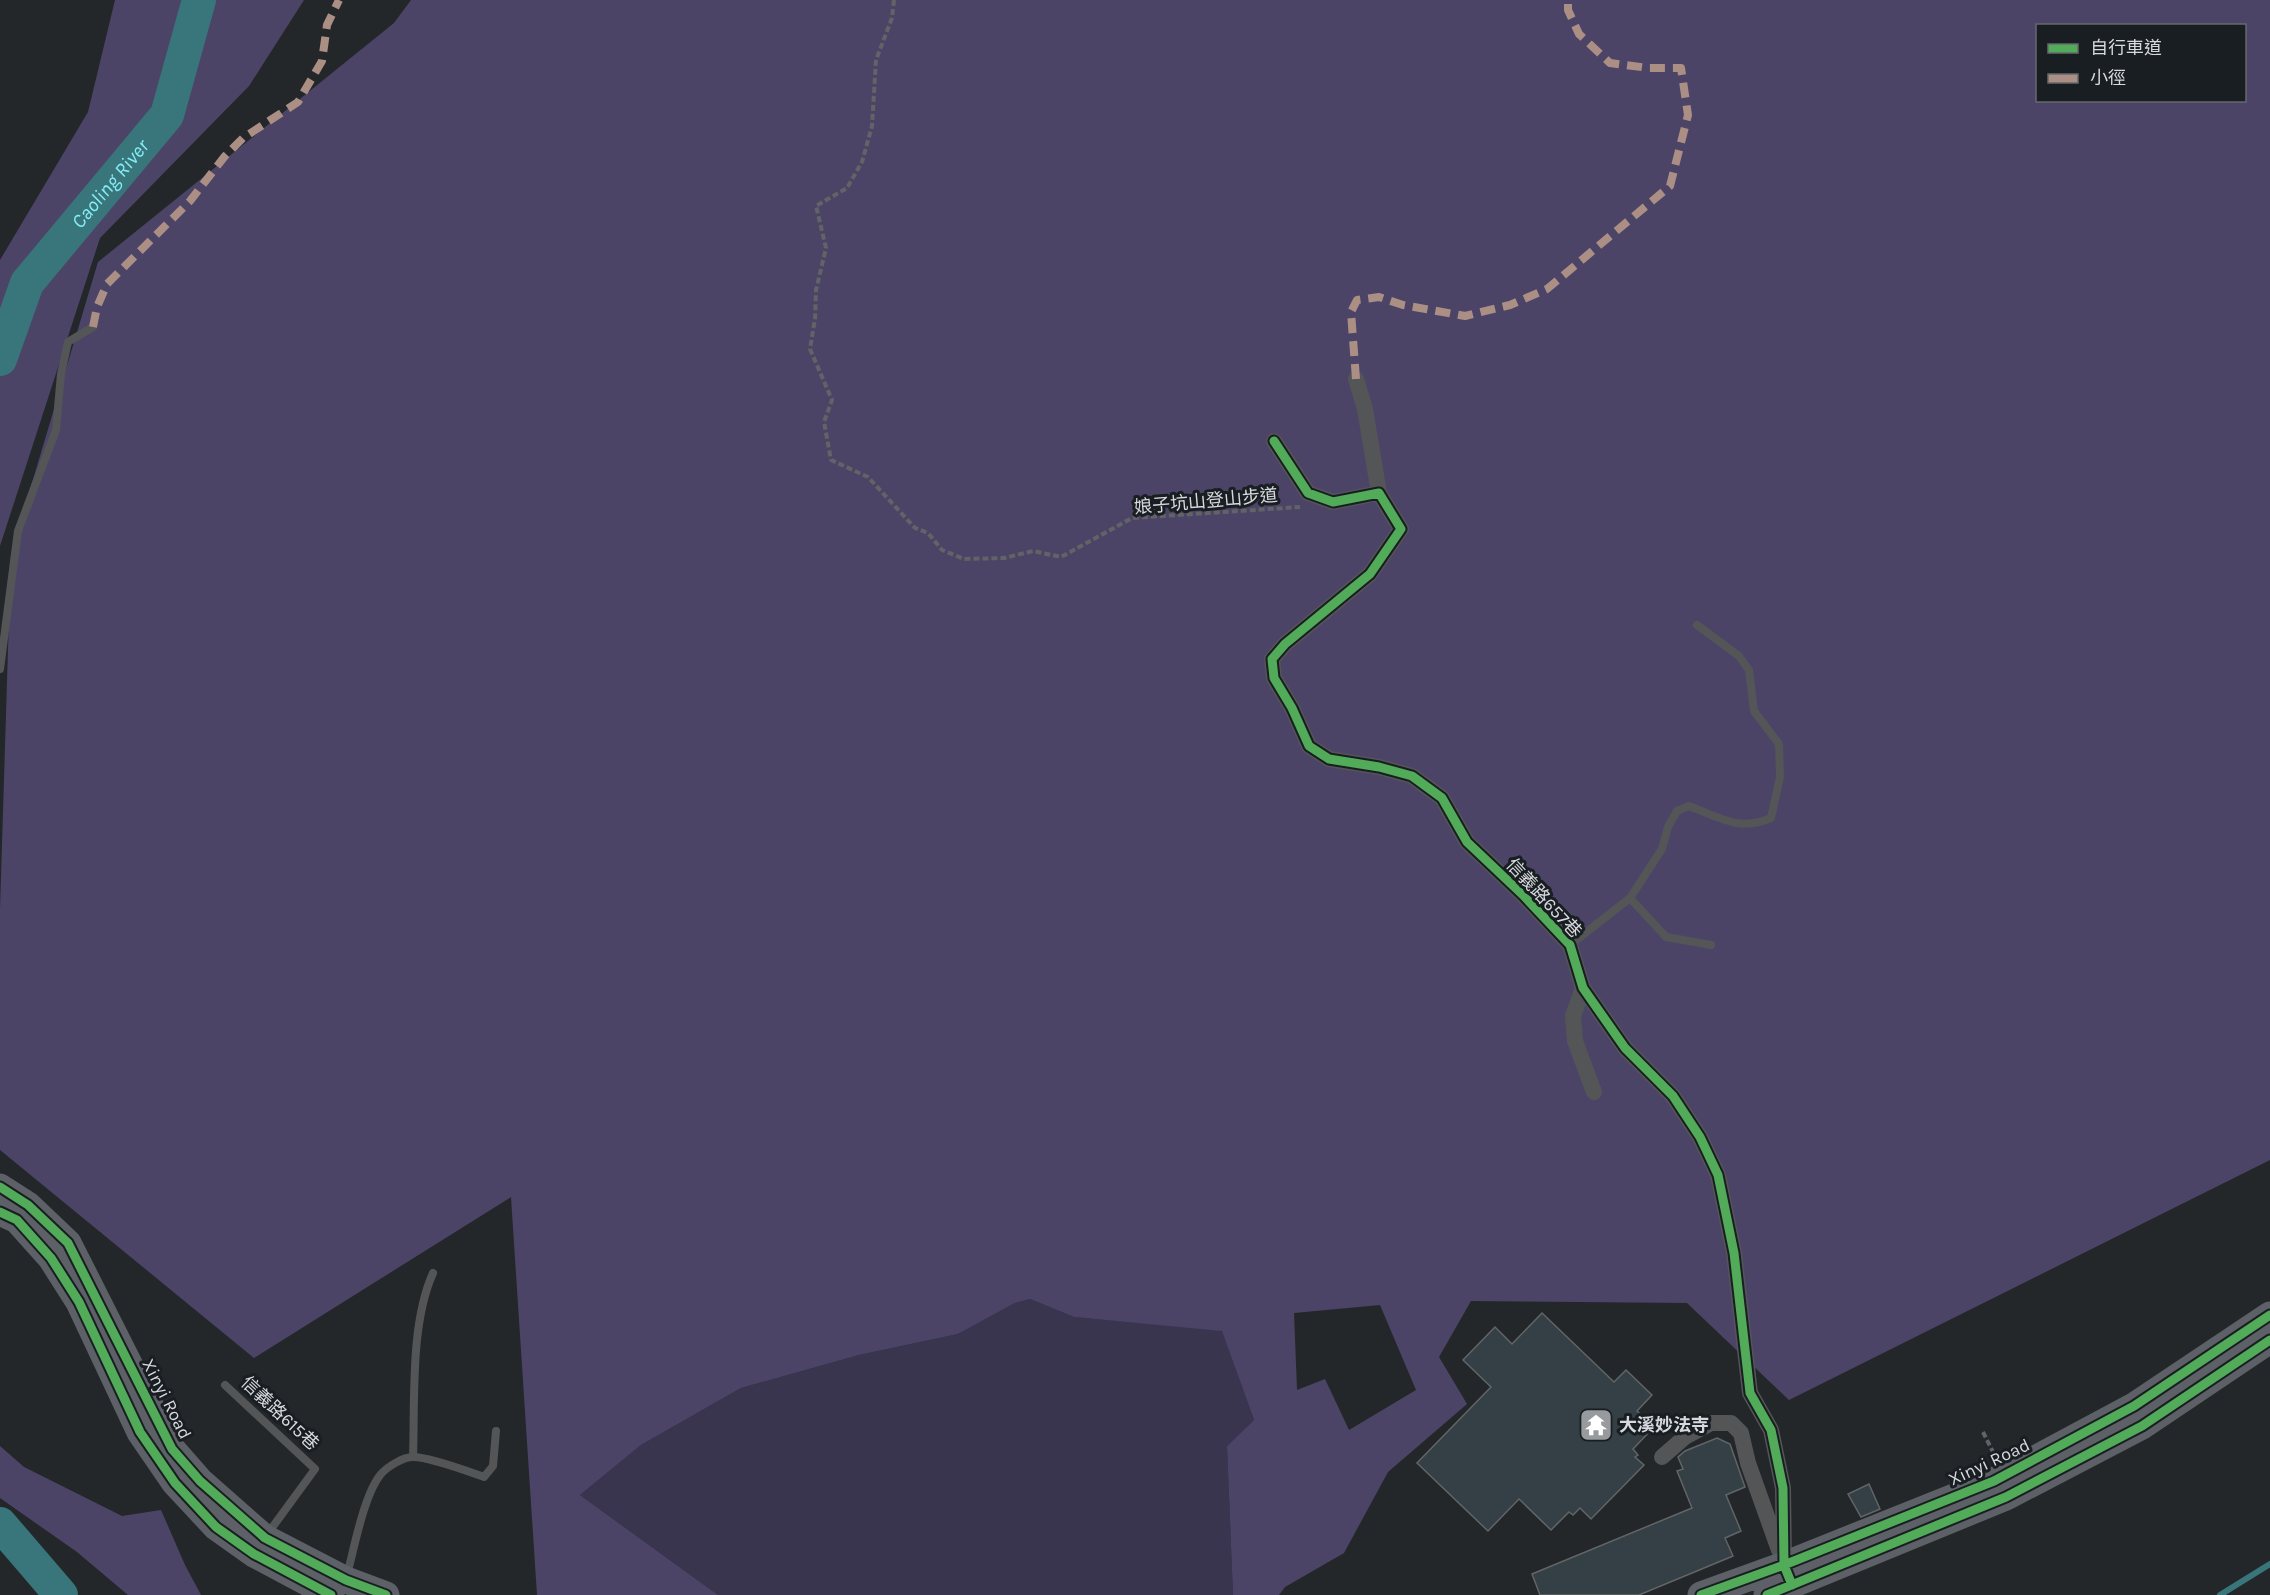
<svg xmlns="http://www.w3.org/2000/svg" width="2270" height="1595" viewBox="0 0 2270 1595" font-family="Karla,'Noto Sans TC',sans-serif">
<rect width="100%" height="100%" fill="#24272a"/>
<!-- green -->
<path fill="#3a354f" d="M1030,1299L1074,1317L1222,1330L1254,1420L1227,1446L1233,1595H718L580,1495L641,1445L741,1388L859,1355L958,1334L1015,1303Z"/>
<!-- forest -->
<path fill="#4c4467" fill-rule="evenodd" d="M115,0H304L249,86L100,238L0,546V260L88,112Z
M411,0H2270V1160L1789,1400L1687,1303L1471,1301L1439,1357L1467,1404L1388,1472L1344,1553L1285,1587L1279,1595H1233L1227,1446L1254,1420L1222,1331L1074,1317L1030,1299L1015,1303L958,1334L859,1355L741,1388L641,1445L580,1495L718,1595H537L511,1197L254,1358L0,1150V909L11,553L98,262L394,23ZM2038,26H2244V100H2038ZM1380,1305L1416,1390L1349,1430L1325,1379L1297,1390L1294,1313Z
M0,1446L24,1467L122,1516L161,1510L185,1565L201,1595H128L77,1552L0,1498Z"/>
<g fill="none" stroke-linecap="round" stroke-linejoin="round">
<!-- stream -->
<path stroke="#39767b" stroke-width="6" d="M2220,1595L2270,1564"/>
<!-- river -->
<g stroke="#39767b" stroke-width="34">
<path id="s1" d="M0,359L27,283L167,115L199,0"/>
<path d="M0,1524L61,1595"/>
</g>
</g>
<!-- building -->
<path fill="#344046" stroke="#626566" stroke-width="1.5" d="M1542,1313L1614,1382L1626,1370L1652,1395L1637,1411L1654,1427L1633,1449L1638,1455L1635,1457L1644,1465L1591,1519L1580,1508L1573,1515L1569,1512L1551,1530L1519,1499L1488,1531L1417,1463L1491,1387L1463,1360L1495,1327L1512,1344Z
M1717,1438L1730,1444L1745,1487L1726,1495L1741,1531L1725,1538L1733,1556L1639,1595H1540L1532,1574L1692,1508L1677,1471L1683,1469L1678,1457L1685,1451Z
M1869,1484L1880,1509L1861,1517L1848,1494Z"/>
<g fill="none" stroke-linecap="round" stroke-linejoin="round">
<!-- path -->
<path stroke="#616366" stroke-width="4" stroke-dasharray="6 3" stroke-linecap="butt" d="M894,0L892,18L876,60L872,126L862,162L847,188L816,206L826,248L816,290L815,319L810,349L832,400L824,422L831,460L868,477L915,528L928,533L942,550L964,559L1004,558L1033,551L1061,557L1132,518L1300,507
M1983,1432L1996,1458"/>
<!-- lane -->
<path stroke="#545557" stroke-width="8" d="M0,669L18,531L56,430L61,374L68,342L93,327
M1630,898L1666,937L1711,945
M1570,945L1630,898L1662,849L1668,827L1677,811L1689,806C1719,817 1739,832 1771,818L1780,777L1779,744L1754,711L1749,670L1739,656L1697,625
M225,1385L315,1469L266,1536
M413,1457C415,1401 410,1324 433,1273
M347,1575C354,1549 364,1494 381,1474C387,1467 403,1457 413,1457C430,1457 467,1471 484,1477L493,1466L496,1431"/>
<!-- street -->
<path stroke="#545557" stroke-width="16" d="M1356,379L1365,409L1379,493
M1274,441L1308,493L1333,502L1379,493L1401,529L1370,574L1285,644L1272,659L1274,678L1292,708L1309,746L1329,759L1379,767L1412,776L1442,798L1467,842L1523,895L1570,945L1583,988L1625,1048L1673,1096L1700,1137L1718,1175L1734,1253L1750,1393L1771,1430L1783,1488L1784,1565L1787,1573
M1583,988L1573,1016L1575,1041L1594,1092
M1662,1457L1685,1437L1711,1423H1731L1741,1433L1748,1463L1779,1550"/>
<!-- primary -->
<path stroke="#5d6066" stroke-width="27" d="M0,1187L28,1205L68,1243L172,1449L200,1481L265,1538L346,1580L386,1595
M0,1212L17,1220L51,1258L79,1302L140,1432L175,1483L216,1527L254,1554L331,1595
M1701,1595L1784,1565L1994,1481L2134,1406L2270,1315
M1767,1595L2006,1497L2142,1426L2270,1340"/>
<!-- quiet -->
<path stroke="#ac8f84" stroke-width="8" stroke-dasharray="15 8" stroke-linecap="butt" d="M93,327L97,307L107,284L190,201L225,156L243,138L298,102L322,61L327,25L339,0
M1356,379L1351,312L1357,300L1379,297L1403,305L1465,316L1510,305L1547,289L1670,186L1688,115L1681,68H1649L1610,63L1579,34L1568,10V0"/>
<defs>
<path id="cycleway" d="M1274,441L1308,493L1333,502L1379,493L1401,529L1370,574L1285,644L1272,659L1274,678L1292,708L1309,746L1329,759L1379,767L1412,776L1442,798L1467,842L1523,895L1570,945L1583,988L1625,1048L1673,1096L1700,1137L1718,1175L1734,1253L1750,1393L1771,1430L1783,1488L1784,1565L1792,1585
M0,1187L28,1205L68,1243L172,1449L200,1481L265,1538L346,1580L386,1595
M0,1212L17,1220L51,1258L79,1302L140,1432L175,1483L216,1527L254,1554L331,1595
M1701,1595L1784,1565L1994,1481L2134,1406L2270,1315
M1767,1595L2006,1497L2142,1426L2270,1340"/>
</defs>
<!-- cycleway casing -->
<use href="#cycleway" stroke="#191e22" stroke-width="13"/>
<!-- cycleway -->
<use href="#cycleway" stroke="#51ab58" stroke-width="9"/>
</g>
<!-- icons -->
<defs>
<symbol id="temple-square" viewBox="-11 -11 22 22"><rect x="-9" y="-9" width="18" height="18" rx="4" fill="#989b9e" stroke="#191e22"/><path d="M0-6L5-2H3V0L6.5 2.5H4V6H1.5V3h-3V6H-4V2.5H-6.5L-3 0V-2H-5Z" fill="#fff"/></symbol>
</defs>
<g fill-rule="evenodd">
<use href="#temple-square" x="1577" y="1406" width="38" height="38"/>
</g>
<g text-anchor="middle" stroke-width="6" stroke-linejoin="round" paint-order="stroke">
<!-- street labels -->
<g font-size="18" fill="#d6d9dd" stroke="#191e22">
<text transform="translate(1206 501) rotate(-5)" y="6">娘子坑山登山步道</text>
<text transform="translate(1544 898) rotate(47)" y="6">信義路657巷</text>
<text transform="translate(167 1399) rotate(63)" y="6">Xinyi Road</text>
<text transform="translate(280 1413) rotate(43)" y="6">信義路615巷</text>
<text transform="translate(1989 1462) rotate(-25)" y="6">Xinyi Road</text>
</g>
<!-- poi labels -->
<g font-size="18" font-weight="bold" fill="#d6d9dd" stroke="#191e22" text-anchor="start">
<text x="1619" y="1431">大溪妙法寺</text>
</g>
<!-- water labels -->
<g font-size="20" font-style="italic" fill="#85edf6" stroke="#191e22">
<text dy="7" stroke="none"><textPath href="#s1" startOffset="210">Caoling River</textPath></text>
</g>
</g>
<!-- legend -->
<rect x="2036" y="24" width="210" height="78" fill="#191e22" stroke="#65696d" stroke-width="1.5"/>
<rect x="2048" y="44" width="30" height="9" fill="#51ab58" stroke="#65696d" stroke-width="1.5"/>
<text x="2090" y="54" font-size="18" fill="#d6d9dd">自行車道</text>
<rect x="2048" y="74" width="30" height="9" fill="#ac8f84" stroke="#65696d" stroke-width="1.5"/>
<text x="2090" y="84" font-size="18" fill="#d6d9dd">小徑</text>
</svg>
